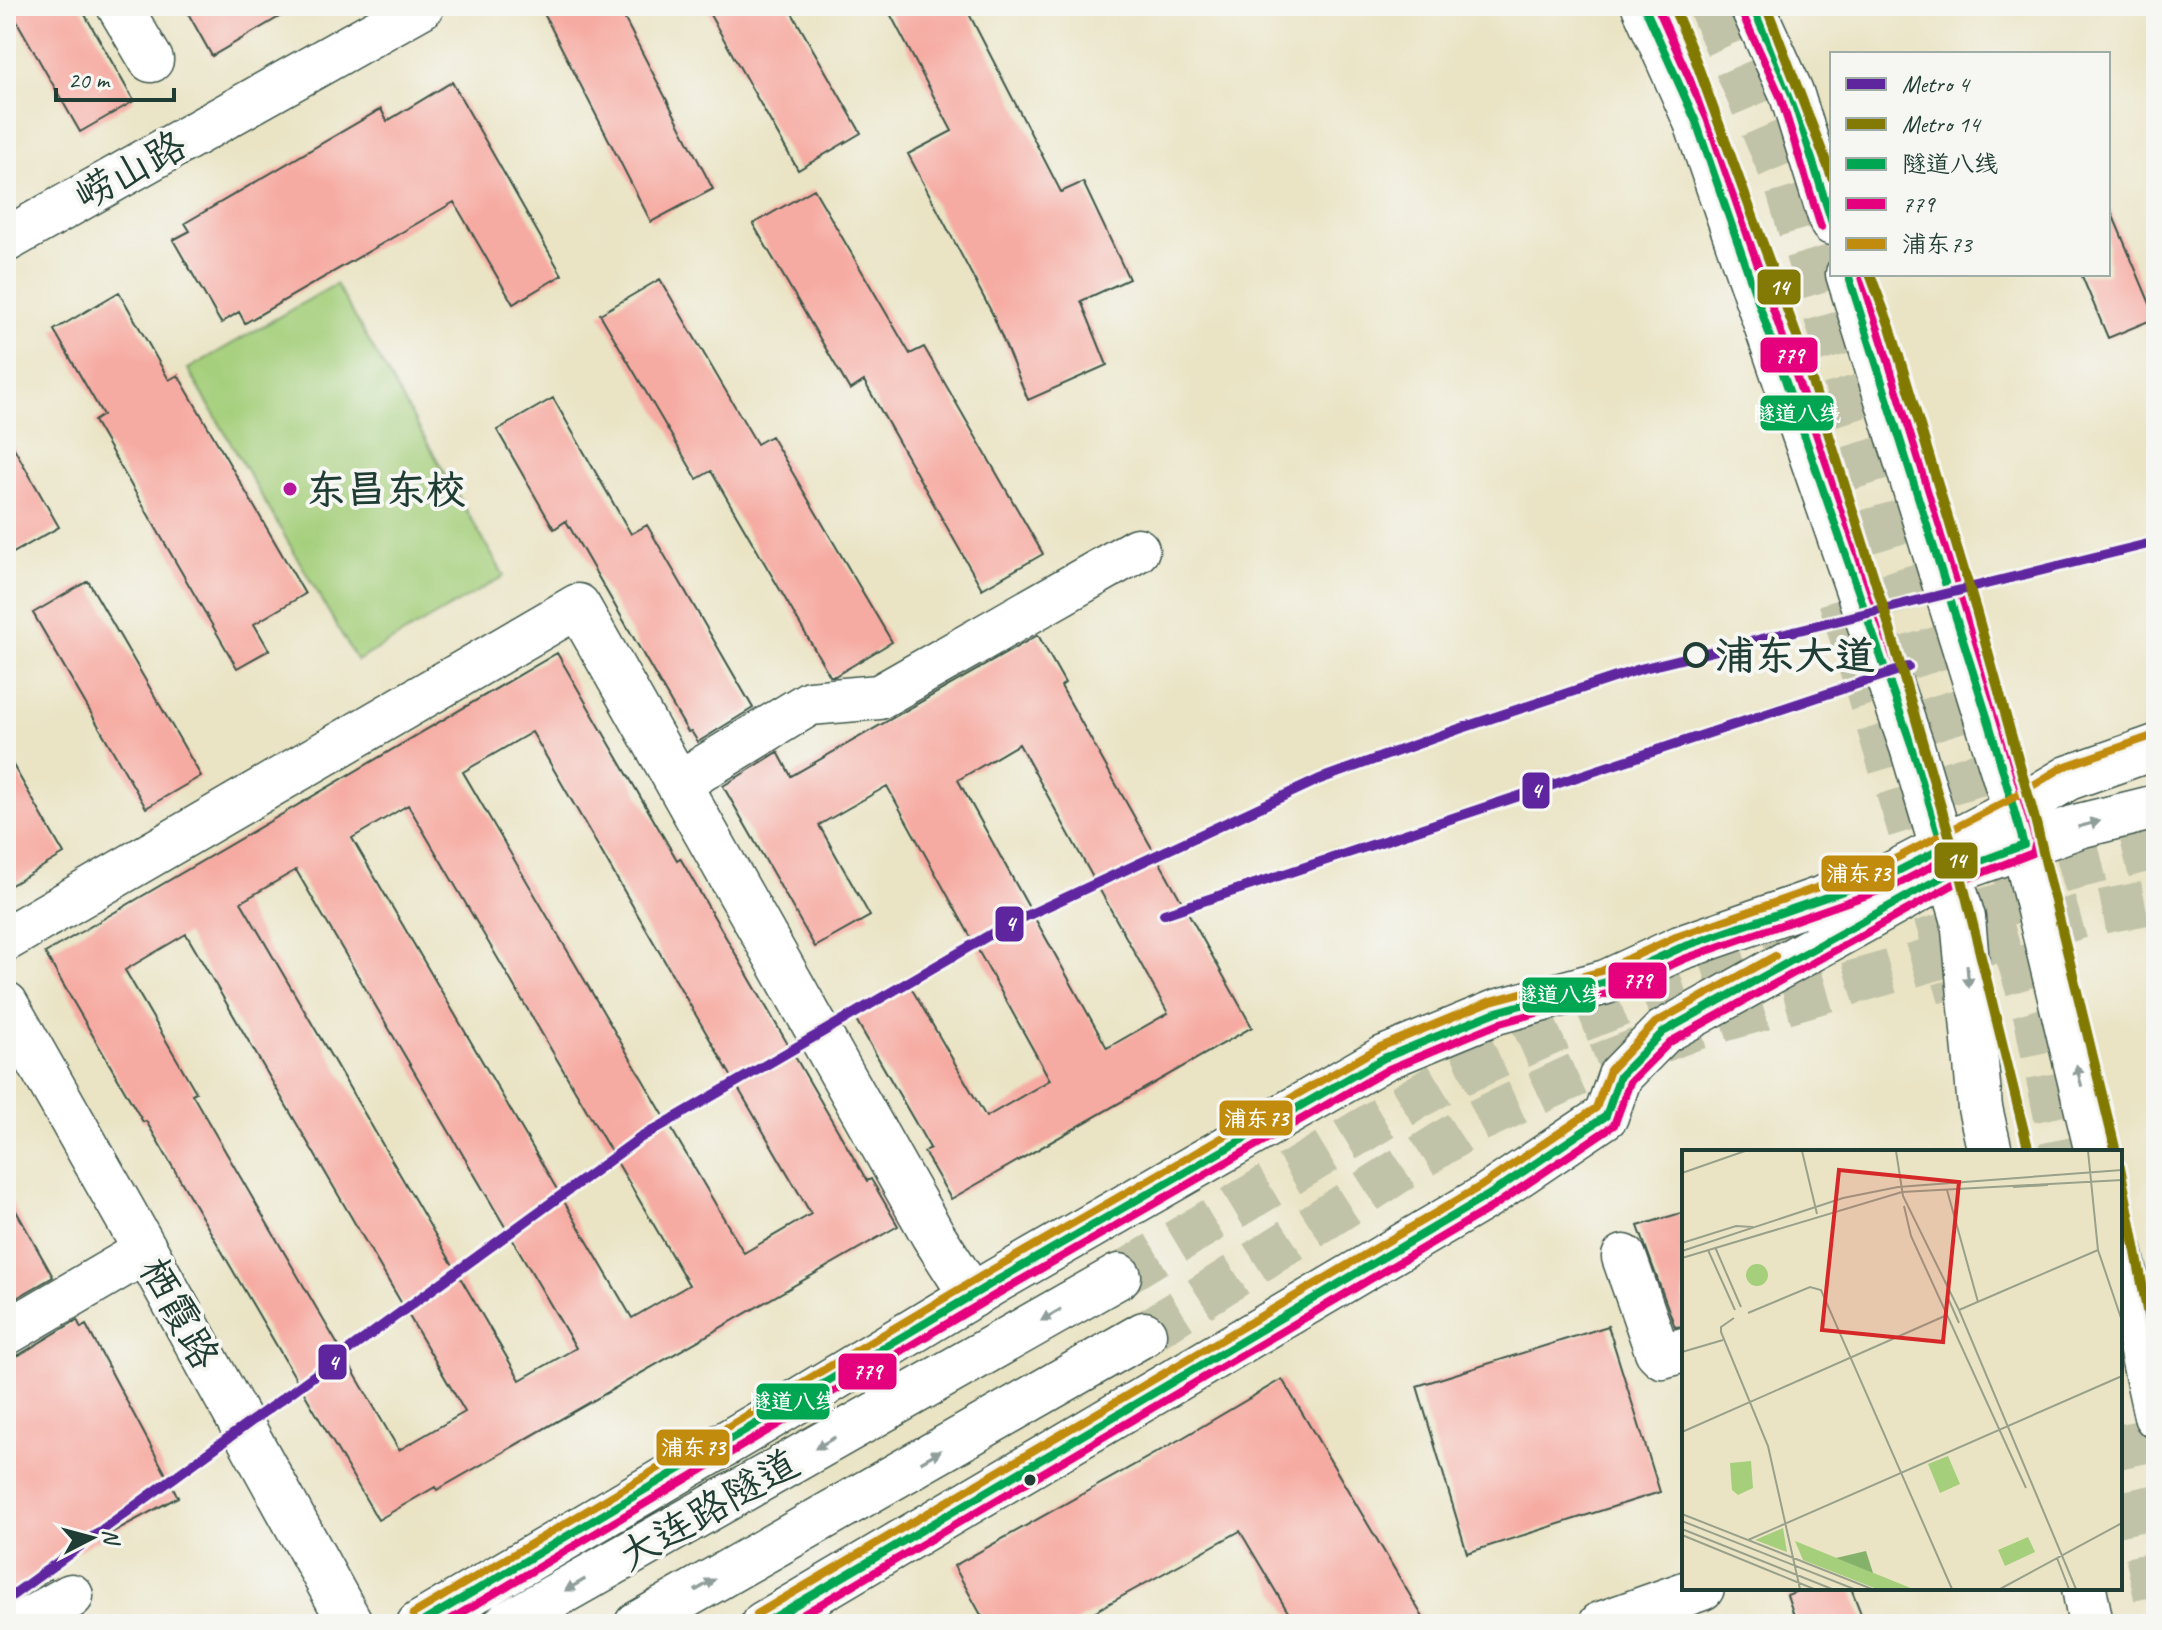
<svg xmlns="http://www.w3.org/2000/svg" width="2162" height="1630" viewBox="0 0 2162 1630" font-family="Caveat,'LXGW WenKai TC',sans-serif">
<rect width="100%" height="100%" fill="#f6f6f2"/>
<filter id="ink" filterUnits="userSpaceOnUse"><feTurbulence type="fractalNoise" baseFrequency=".0125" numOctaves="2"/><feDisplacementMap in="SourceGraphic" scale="16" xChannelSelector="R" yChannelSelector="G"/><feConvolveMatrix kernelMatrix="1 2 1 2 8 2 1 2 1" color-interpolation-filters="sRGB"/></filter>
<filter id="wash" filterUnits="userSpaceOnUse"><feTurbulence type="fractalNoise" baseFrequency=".006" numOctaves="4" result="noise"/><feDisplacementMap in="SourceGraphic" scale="32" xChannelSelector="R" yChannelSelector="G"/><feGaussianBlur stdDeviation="1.8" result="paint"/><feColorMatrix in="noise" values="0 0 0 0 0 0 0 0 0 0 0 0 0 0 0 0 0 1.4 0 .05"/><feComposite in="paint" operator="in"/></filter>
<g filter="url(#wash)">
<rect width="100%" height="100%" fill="#eae4c5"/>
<!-- green -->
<path fill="#a5cf7b" stroke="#628658" stroke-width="2" d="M336,284L504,576L357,661L188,369Z"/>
<g id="blocks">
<!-- building -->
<path fill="#f6aba2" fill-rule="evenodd" d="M8,6H80L134,101L80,132Z
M184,6H298L212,56Z
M540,6H618L713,189L651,222Z
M705,6H788L861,133L798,170Z
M886,6H965L1061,192L1083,182L1129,279L1081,301L1107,365L1028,400L992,313L908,154L952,131Z
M452,82L562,275L513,304L454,202L245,323L239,312L221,323L173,240L190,231L185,223L381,109L387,121Z
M814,189L910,354L924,347L1043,554L982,589L864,381L850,390L753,224Z
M2108,204L2156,318L2108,338L2081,274H2108Z
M660,279L757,444L771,436L892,642L835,676H830L711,471L697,479L600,314Z
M119,292L169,380L178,375L305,594L254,624L269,650L237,668L94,421L103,415L54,330Z
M553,398L631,534L647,525L753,708L698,742L691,731L688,732L566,521L554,529L497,430Z
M6,434L59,527L6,557Z
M88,581L201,776L146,808L33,613Z
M1038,635L1065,683L1061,686L1252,1027L951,1199L924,1152L930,1148L851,1011L906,979L986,1117L1050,1080L887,786L819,825L870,916L815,947L723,786L778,752L791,776ZM1019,744L1168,1013L1107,1048L958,780Z
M557,653L677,860L680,858L867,1181L871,1179L898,1226L437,1490L435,1487L378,1520L146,1121L143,1122L45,953ZM532,732L811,1214L744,1253L463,772ZM408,805L689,1285L632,1318L352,838ZM296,870L576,1348L520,1380L241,902ZM186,934L465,1412L399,1450L192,1094L196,1092L125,970Z
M6,753L64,854L6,888Z
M6,1193L53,1277L6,1304Z
M1684,1212V1326L1675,1327L1638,1226Z
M77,1320L81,1328L86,1325L178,1497L44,1569L50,1579L6,1605V1358L19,1355Z
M1608,1326L1660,1492L1467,1553L1417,1386Z
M1282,1379L1427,1624H1295L1240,1531L1072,1624H986L954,1566L1184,1437Z
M1805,1588H1851L1865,1624H1797L1787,1595Z"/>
</g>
</g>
<g filter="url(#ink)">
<use href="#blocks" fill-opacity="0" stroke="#3d564a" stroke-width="2"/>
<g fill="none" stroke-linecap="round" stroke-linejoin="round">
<!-- major-tunnel -->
<path stroke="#c1c3a8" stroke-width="44" stroke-dasharray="44 22" stroke-linecap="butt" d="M1710,6L1786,183L2035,1014L2063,1152
M1840,599L1960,997
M1996,889L2075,867L2156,848
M1119,1276L1448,1079L1571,1024L1680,981L1799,946
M1144,1334L1477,1121L1587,1070L1692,1029L2086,915L2156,901
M2120,1424L2156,1597"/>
<defs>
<path id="minor" d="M119,6L151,60
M6,240L422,6
M679,783L810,703L879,697L1137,550
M6,939L578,606L933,1235L972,1296
M6,1004L146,1251L351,1624
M1624,1257L1657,1351L1662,1356L1684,1350
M6,1333L146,1251
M21,1624L71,1596
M1601,1624L1702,1588"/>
<path id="major" d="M1644,6L1696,122L1912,747L1963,918L1980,1108L1990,1152
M1752,6L1791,92L1832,223
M1848,274L2015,810L2097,1152
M2120,1250L2156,1416
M2084,1588L2091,1624
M419,1624L764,1421L996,1281L1384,1058L1496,1012L1606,982L1680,948L1892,874L2015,810L2068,778L2156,747
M506,1624L1119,1276
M637,1624L1144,1334
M763,1624L1487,1196L1606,1116L1620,1076L1663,1032L1951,872L2079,826L2156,807"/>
</defs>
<!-- minor casing -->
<use href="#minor" stroke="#3d564a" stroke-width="47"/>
<!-- major casing -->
<use href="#major" stroke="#3d564a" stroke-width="47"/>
<!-- minor -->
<use href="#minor" stroke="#fff" stroke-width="44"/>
<!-- major -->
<use href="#major" stroke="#fff" stroke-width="44"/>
<defs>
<path id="bus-1" d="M1752,6L1791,92L1832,223
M419,1624L996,1281L1384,1058L1496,1012L1606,982L1680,948L1892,874L1943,848L1912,747L1696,122L1644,6
M763,1624L1487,1196L1606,1116L1620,1076L1663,1032L1951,872L2024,845L1989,723L1848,274"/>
<path id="bus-2" d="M1741,11L1780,96L1821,227
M443,1624L1002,1291L1389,1069L1500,1023L1610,993L1684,959L1896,885L1953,855L1954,844L1923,743L1707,118L1657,6
M787,1624L1494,1206L1614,1125L1630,1082L1670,1042L1956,883L2033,853L2036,842L2000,719L1861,274"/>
<path id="bus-3" d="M413,1614L990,1271L1378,1048L1491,1001L1602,971L1676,937L1887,863L2009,800L2063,767L2152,736
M757,1614L1481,1186L1596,1108L1610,1070L1655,1023L1775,956"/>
</defs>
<!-- bus-1 casing -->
<use href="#bus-1" stroke="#f6f6f2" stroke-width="14"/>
<!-- bus-2 casing -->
<use href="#bus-2" stroke="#f6f6f2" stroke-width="14"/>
<!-- bus-3 casing -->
<use href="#bus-3" stroke="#f6f6f2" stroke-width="14"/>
<!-- bus-1 -->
<use href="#bus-1" stroke="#00a651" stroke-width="8"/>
<!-- bus-2 -->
<use href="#bus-2" stroke="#e5007d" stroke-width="8"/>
<!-- bus-3 -->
<use href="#bus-3" stroke="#c18c0d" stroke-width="8"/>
<defs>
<path id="metro-1" d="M1164,914L1908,667
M6,1600L640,1138L1005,926L1320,779L1459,729L1640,669L2156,542"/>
<path id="metro-2" d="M1673,6L1693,53L1803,353L1887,619L1962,880L2029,1152
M1766,6L1832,177
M1870,274L1890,327L1976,610L2036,823L2116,1152
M2120,1167L2156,1358"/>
</defs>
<!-- metro-1 casing -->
<use href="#metro-1" stroke="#f6f6f2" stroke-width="16"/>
<!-- metro-2 casing -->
<use href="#metro-2" stroke="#f6f6f2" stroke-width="16"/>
<!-- metro-1 -->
<use href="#metro-1" stroke="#5f259f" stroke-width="10"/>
<!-- metro-2 -->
<use href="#metro-2" stroke="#827a04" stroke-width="10"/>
</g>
<!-- one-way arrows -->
<defs><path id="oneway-solid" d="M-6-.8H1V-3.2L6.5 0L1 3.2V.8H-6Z" transform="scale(2)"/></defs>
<g fill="#8f9e9a">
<use href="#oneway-solid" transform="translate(2089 824) rotate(-15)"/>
<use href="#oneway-solid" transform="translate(1968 976) rotate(85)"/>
<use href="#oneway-solid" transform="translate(2079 1076) rotate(-103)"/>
<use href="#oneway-solid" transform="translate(1051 1315) rotate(150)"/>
<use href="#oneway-solid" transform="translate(825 1443) rotate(150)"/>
<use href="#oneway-solid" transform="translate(931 1456) rotate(-30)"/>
<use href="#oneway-solid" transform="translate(575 1585) rotate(150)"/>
<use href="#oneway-solid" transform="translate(705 1585) rotate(-30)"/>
</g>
</g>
<!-- markers -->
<circle fill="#b5179e" stroke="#f6f6f2" stroke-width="3" cx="290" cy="489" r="8"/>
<circle fill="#f6f6f2" stroke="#1f3d34" stroke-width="4" cx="1696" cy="655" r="11"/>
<circle fill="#1f3d34" stroke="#f6f6f2" stroke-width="3" cx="1030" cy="1480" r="7"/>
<g text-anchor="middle" stroke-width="8" stroke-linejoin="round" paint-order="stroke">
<!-- street labels -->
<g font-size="40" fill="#1f3d34" stroke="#f6f6f2">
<text transform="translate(130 170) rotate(-29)" y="14">崂山路</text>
<text transform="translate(180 1313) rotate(61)" y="14">栖霞路</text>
<text transform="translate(708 1509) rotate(-30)" y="14">大连路隧道</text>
</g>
<!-- poi labels -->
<g font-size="40" font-weight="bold" fill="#1f3d34" stroke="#f6f6f2" text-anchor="start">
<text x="306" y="503">东昌东校</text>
</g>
<!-- stop labels -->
<g font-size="40" font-weight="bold" fill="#1f3d34" stroke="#f6f6f2" text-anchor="start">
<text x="1715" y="669">浦东大道</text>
</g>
</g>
<!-- overview -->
<g transform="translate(1682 1150)">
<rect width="440" height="440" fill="#eae4c5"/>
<path d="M64 125a11 11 0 1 1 22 0a11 11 0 1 1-22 0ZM266,306L278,334L258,343L246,314ZM69,311L71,338L56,345L50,340L48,313ZM101,378L105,402L73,390ZM346,387L353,402L323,416L316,400ZM113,391L231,439H195L121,410Z" fill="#a5cf7b"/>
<path d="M184,401L191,423L154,408Z" fill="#84b26b"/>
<path fill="none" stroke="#99a18b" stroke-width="2" d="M120,1L135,64M214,1L221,46L277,160L394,439M406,1L416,100L440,171M0,23L63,1M331,37L366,35M265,40L296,152M222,56L229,86L344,338M0,93L54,76L71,77M33,97L59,157M26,100L53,160M0,101L161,48L216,37L440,20M0,108L220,42L440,30M266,148L277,173M277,160L416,100M66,163L128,137L139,140L270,439M52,168L39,177V182L86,296L118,439M0,202L41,190M0,282L265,165M0,364L190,439M0,371L172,439M0,379L150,439M0,385L132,439M66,390L440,226M375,408L387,439M318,439L440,373"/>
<path fill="#d62828" fill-opacity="0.15" stroke="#d62828" stroke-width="4" d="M157,20L277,32L261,192L140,180Z"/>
<rect width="440" height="440" fill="none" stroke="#1f3d34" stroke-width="4"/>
</g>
<g stroke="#f6f6f2" stroke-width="3">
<rect x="1756" y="268" width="46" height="38" rx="8" fill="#827a04"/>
<rect x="1759" y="336" width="60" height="38" rx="8" fill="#e5007d"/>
<rect x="1759" y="394" width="76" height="38" rx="8" fill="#00a651"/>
<rect x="1521" y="771" width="30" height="39" rx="8" fill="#5f259f"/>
<rect x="1933" y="841" width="46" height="39" rx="8" fill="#827a04"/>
<rect x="1820" y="854" width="76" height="39" rx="8" fill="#c18c0d"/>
<rect x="994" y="905" width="31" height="38" rx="8" fill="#5f259f"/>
<rect x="1607" y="961" width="61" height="39" rx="8" fill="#e5007d"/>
<rect x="1521" y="976" width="76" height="38" rx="8" fill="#00a651"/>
<rect x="1218" y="1099" width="76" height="38" rx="8" fill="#c18c0d"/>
<rect x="317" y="1343" width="31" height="38" rx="8" fill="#5f259f"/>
<rect x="837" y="1352" width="61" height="39" rx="8" fill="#e5007d"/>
<rect x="755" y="1382" width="76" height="39" rx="8" fill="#00a651"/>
<rect x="655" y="1428" width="76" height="39" rx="8" fill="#c18c0d"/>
</g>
<g font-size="22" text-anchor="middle" font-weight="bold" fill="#fff">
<text x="1779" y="295">14</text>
<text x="1789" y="363">779</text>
<text x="1797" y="421">隧道八线</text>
<text x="1536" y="798">4</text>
<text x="1956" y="868">14</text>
<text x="1858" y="881">浦东73</text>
<text x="1010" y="931">4</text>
<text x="1637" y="988">779</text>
<text x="1559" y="1002">隧道八线</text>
<text x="1256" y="1126">浦东73</text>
<text x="333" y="1370">4</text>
<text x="867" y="1379">779</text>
<text x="793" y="1409">隧道八线</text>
<text x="693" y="1455">浦东73</text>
</g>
<!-- margin -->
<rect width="2162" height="1630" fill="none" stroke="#f6f6f2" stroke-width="32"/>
<!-- legend -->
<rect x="1830" y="52" width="280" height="224" fill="#f6f6f2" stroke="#a0aca6" stroke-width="2"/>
<rect x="1846" y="78" width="40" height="12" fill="#5f259f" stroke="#a0aca6" stroke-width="2"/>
<text x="1902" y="92" font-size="24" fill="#1f3d34">Metro 4</text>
<rect x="1846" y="118" width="40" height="12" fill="#827a04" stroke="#a0aca6" stroke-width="2"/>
<text x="1902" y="132" font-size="24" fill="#1f3d34">Metro 14</text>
<rect x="1846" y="158" width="40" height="12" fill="#00a651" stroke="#a0aca6" stroke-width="2"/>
<text x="1902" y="172" font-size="24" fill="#1f3d34">隧道八线</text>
<rect x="1846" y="198" width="40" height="12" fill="#e5007d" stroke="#a0aca6" stroke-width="2"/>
<text x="1902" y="212" font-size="24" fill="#1f3d34">779</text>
<rect x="1846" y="238" width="40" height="12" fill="#c18c0d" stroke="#a0aca6" stroke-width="2"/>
<text x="1902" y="252" font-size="24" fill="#1f3d34">浦东73</text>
<!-- north arrow -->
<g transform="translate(92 1538) rotate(84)" stroke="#f6f6f2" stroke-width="6" paint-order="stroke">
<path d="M0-6L14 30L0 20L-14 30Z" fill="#1f3d34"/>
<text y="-12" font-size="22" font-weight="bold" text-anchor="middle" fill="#1f3d34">N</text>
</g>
<!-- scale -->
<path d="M56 88v12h118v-12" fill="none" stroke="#1f3d34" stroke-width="4"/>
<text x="68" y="88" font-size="24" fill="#1f3d34" stroke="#f6f6f2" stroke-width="6" paint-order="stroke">20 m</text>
</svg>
